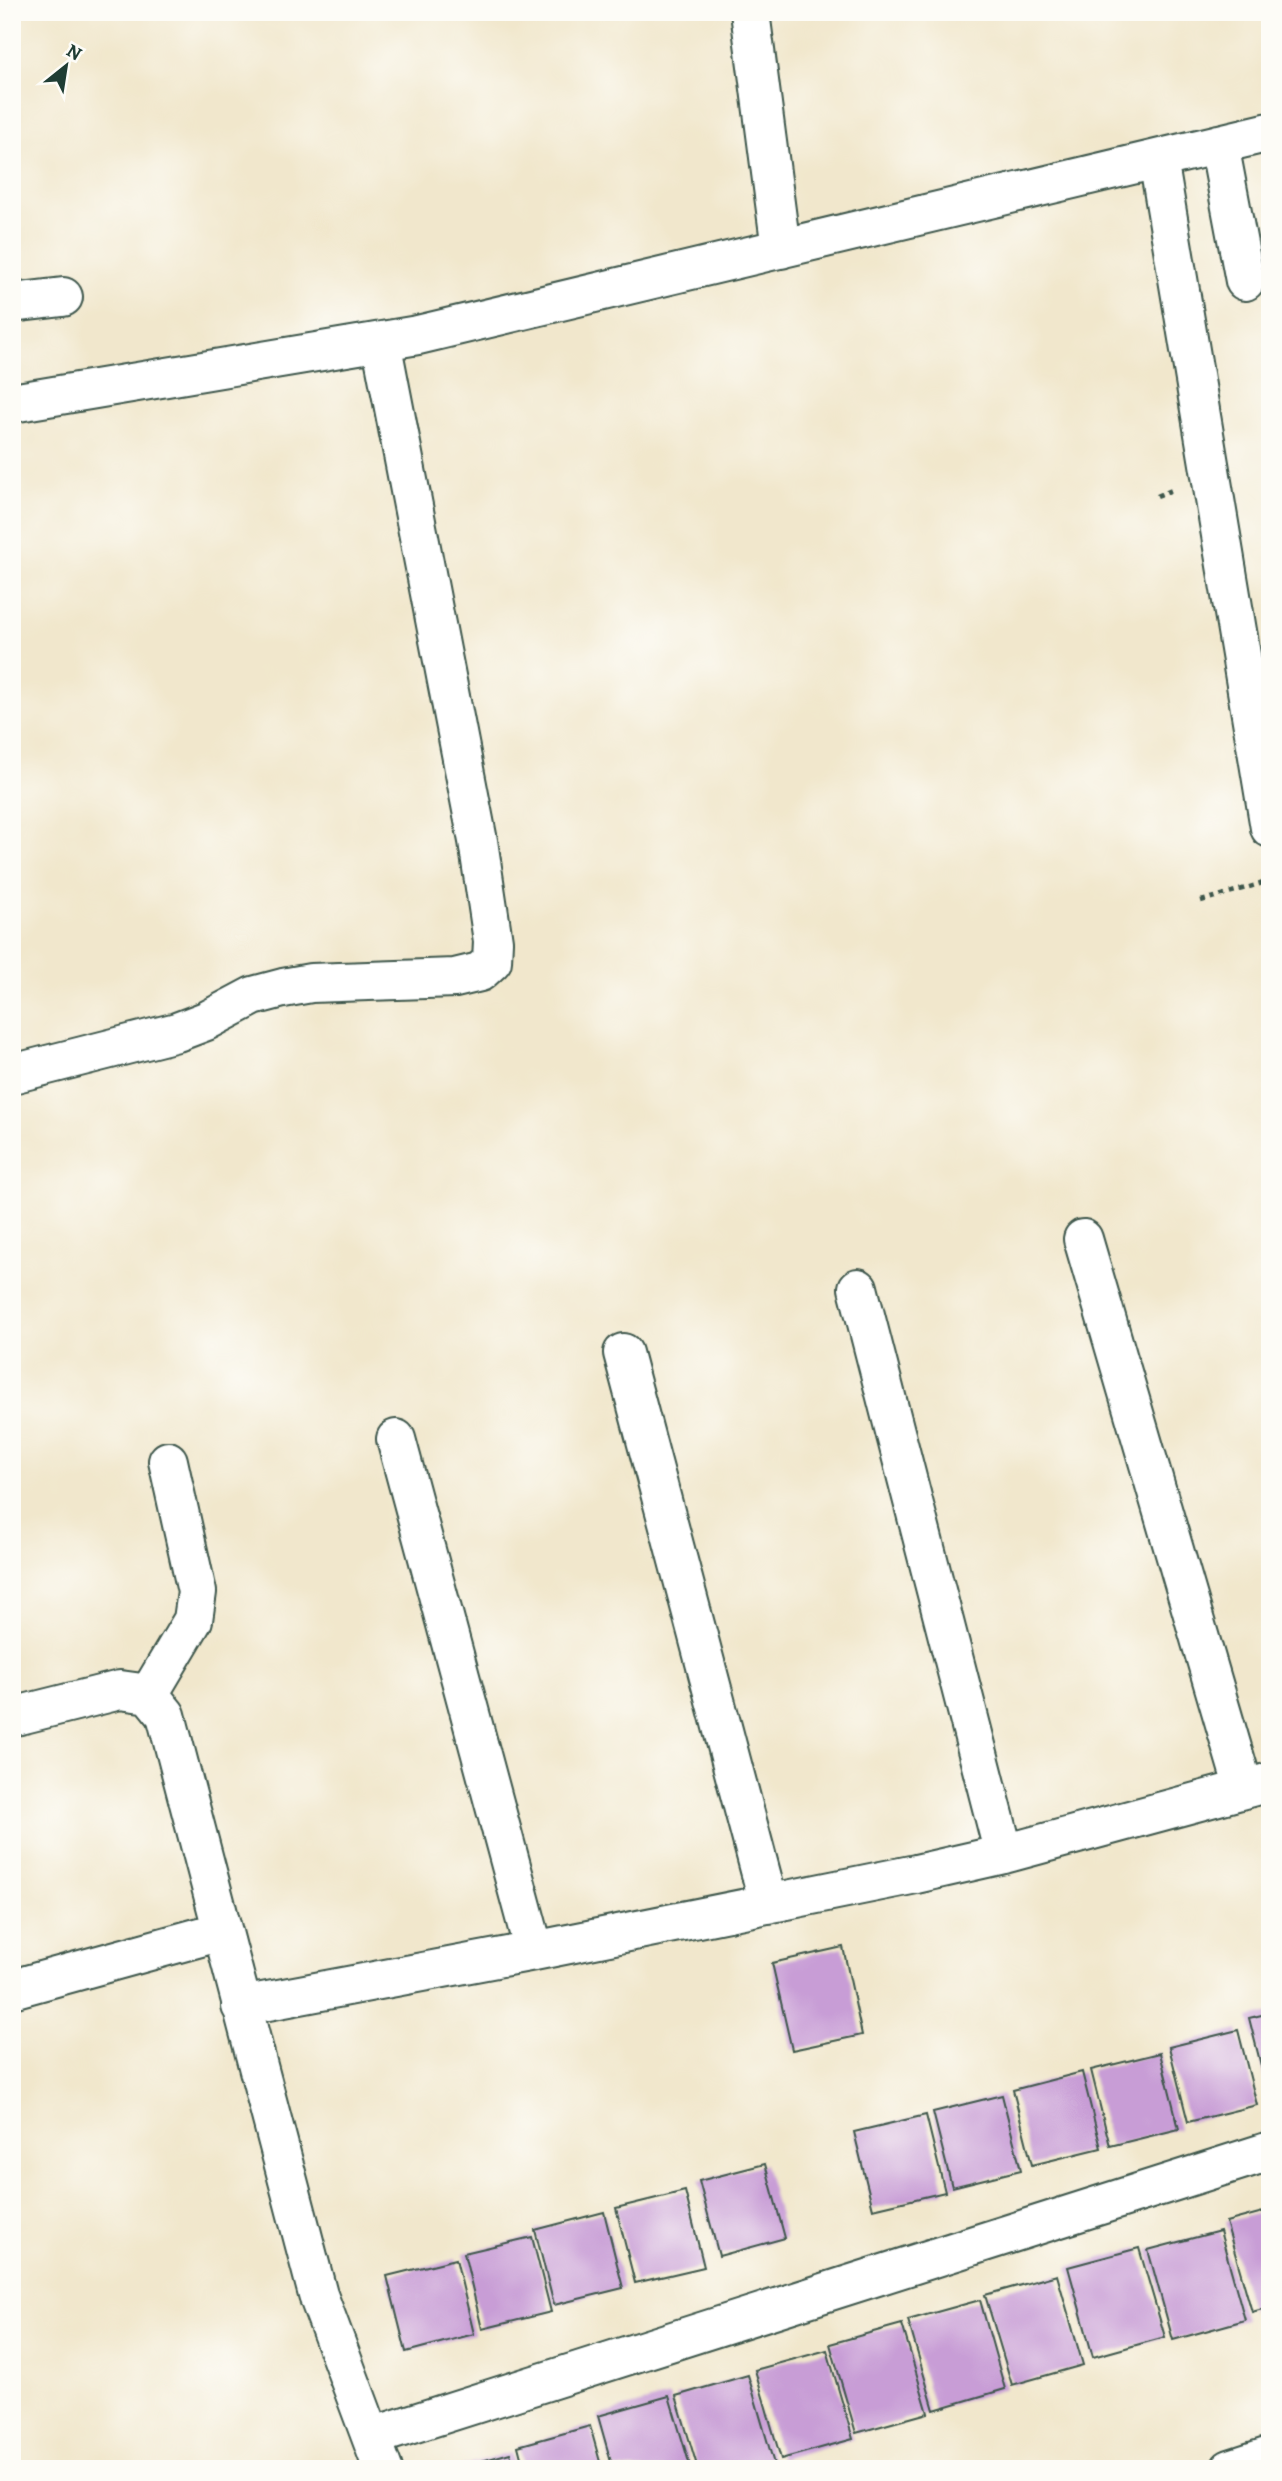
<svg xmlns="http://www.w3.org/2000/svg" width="1282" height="2481" viewBox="0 0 1282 2481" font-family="Alegreya,serif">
<rect width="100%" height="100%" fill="#fdfcf7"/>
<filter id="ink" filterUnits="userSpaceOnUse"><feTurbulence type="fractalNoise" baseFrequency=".0143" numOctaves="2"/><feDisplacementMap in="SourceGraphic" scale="14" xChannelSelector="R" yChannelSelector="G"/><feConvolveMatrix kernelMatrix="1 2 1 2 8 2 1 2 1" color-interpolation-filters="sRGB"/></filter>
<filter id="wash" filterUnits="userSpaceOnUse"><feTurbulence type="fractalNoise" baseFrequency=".00686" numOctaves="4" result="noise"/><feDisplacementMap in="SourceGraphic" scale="28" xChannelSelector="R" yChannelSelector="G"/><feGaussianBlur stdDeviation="1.57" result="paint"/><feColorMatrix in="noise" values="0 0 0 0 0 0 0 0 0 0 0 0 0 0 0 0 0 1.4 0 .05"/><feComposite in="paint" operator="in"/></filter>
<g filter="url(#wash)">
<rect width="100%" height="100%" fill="#f1e7cc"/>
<g id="blocks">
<!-- building -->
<path fill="#c89dd6" d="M843,1947L862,2035L792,2050L772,1963Z
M1270,2013V2096L1269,2097L1249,2018Z
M1238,2030L1257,2105L1188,2122L1169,2047Z
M1160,2053L1179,2129L1110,2146L1091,2070Z
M1082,2072L1101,2148L1032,2165L1013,2090Z
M1002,2095L1021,2170L952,2187L933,2112Z
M926,2115L945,2192L873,2209L854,2132Z
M765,2164L785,2238L719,2256L699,2181Z
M685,2191L704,2267L635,2283L616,2208Z
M1270,2210V2307L1252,2312L1226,2222Z
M604,2212L623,2288L554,2305L535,2230Z
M1220,2231L1245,2320L1173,2340L1148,2250Z
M532,2237L551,2312L482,2329L464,2253Z
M1139,2248L1165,2337L1093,2357L1068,2267Z
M456,2259L474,2334L406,2352L387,2276Z
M1057,2275L1083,2365L1012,2385L985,2295Z
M980,2300L1005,2389L934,2410L908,2320Z
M902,2324L928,2413L856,2433L830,2344Z
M827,2350L853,2439L781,2459L755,2370Z
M748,2375L774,2464L759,2469H698L676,2396Z
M669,2396L691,2469H613L598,2416Z
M590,2426L602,2469H524L518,2446Z
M510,2453L515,2469H457V2468Z"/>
</g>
</g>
<g filter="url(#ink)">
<use href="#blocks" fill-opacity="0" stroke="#3e564b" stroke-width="2"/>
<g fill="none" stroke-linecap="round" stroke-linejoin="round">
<defs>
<path id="minor" d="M750,12L781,249
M1219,144L1245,281
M1158,159L1270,828
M12,303L63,297
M12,403L418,335L1270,132
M12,1074L177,1032L206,1021L253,996L283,988L311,983L455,978L480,972L492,961L493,941L478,841L381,341
M1083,1239L1244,1789
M858,1288L1004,1854
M623,1353L769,1904
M396,1439L534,1951
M149,1694L193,1620L197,1592L168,1461
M12,1717L120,1690L149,1694L166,1715L318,2295L383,2469
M12,1989L222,1931
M241,2006L534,1951L916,1874L1004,1854L1270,1782
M371,2437L1270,2151
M1230,2469L1270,2456"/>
</defs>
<!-- minor casing -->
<use href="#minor" stroke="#3e564b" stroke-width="42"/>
<!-- path -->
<path stroke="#3e564b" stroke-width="4.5" stroke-dasharray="5 5" stroke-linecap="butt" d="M1157,496L1172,490
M1201,901L1270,881"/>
<!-- minor -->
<use href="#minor" stroke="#fff" stroke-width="38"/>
</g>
</g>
<!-- margin -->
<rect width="1282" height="2481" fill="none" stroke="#fdfcf7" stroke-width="42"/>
<!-- north arrow -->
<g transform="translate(66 66) rotate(30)" stroke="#fdfcf7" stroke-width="5" paint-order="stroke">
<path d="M0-5L12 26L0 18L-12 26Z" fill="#1f3d34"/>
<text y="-10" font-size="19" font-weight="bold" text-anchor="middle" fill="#1f3d34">N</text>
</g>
</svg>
